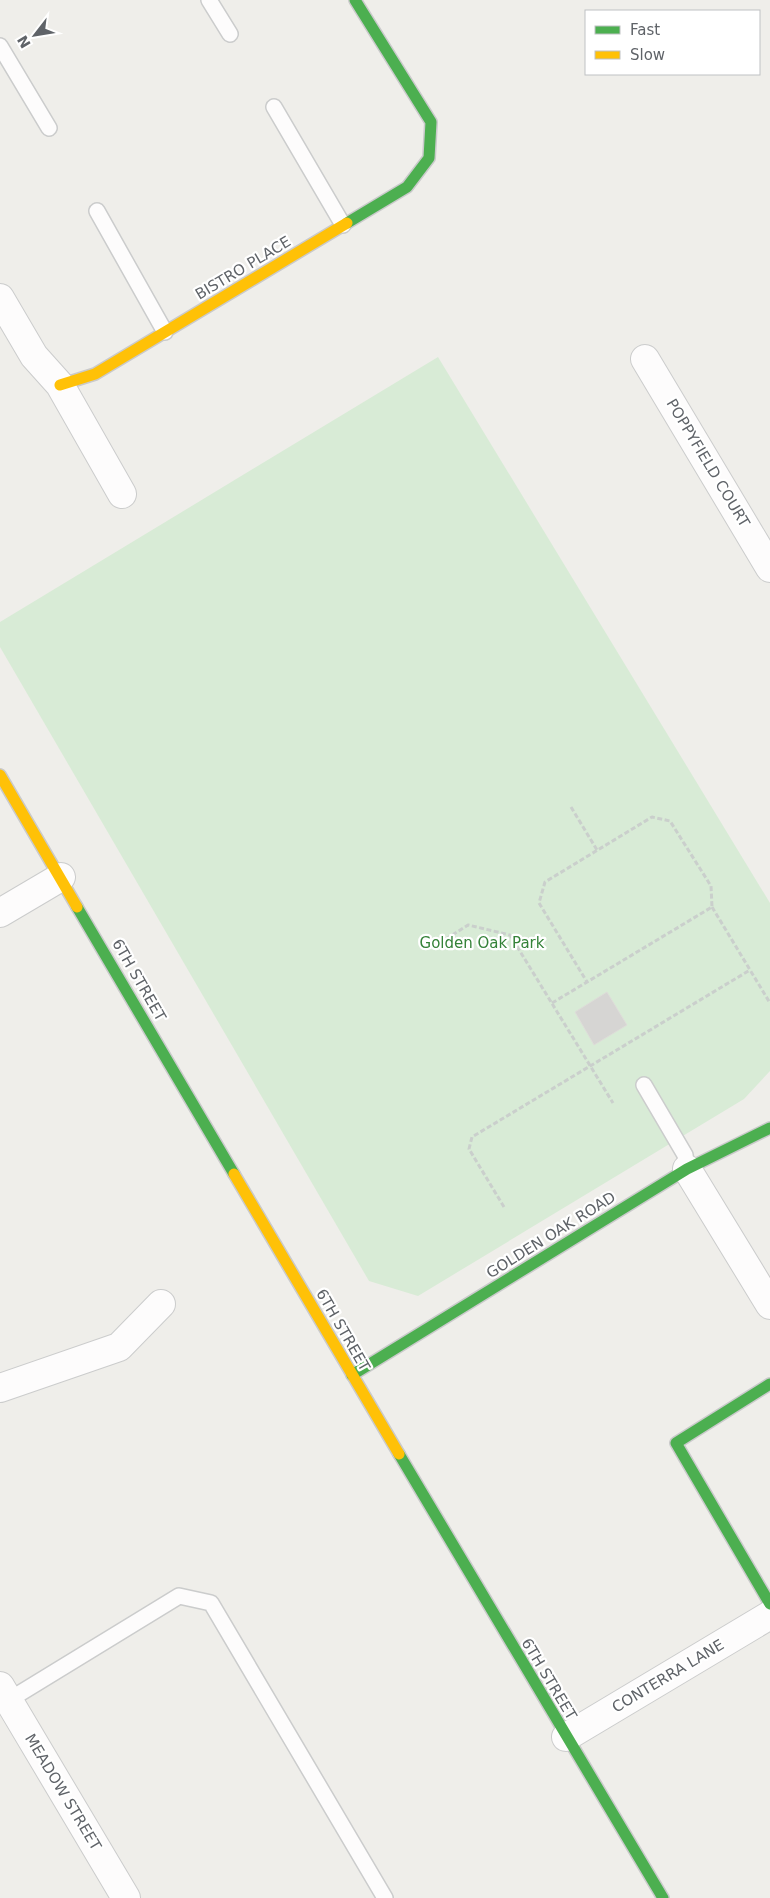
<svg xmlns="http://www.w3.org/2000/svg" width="770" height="1898" viewBox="0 0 770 1898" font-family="'DejaVu Sans',sans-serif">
<rect width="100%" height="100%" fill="#efeeea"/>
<!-- green -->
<path fill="#d8ebd6" d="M438,357L770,903V1071L744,1099L418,1296L369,1281L0,647V622Z"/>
<!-- building -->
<path fill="#d6d5d3" stroke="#deddd9" d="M607,992L627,1025L594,1045L575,1012Z"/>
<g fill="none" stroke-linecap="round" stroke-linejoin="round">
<defs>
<path id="lane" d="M209,0L230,34
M0,46L49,128
M274,107L343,225
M97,211L165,332
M644,1085L685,1155L687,1169
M9,1700L179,1596L211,1603L385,1898"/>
<path id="street" d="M0,298L34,356L60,385L122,494
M645,359L770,568
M0,913L61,877
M687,1169L770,1305
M0,1388L119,1347L161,1304
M0,1686L126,1898
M566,1737L770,1615"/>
<path id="fast" d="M347,223L407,187L429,158L431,122L355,0
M77,907L234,1174
M352,1375L687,1169L770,1128
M770,1384L676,1443L770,1604
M399,1454L663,1898"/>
<path id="slow" d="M60,385L95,374L347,223
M0,775L77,907
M234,1174L399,1454"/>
</defs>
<!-- lane casing -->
<use href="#lane" stroke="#cbcccc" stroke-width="18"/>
<!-- street casing -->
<use href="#street" stroke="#cbcccc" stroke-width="30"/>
<!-- fast casing -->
<use href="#fast" stroke="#cacacb" stroke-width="14"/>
<!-- slow casing -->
<use href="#slow" stroke="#cacacb" stroke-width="14"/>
<!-- path -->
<path stroke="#cacfcc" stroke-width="3" stroke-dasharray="5 2.5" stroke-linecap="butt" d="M571,807L597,850
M712,907L770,1003
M446,939L468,925L510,935L613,1103
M552,1003L712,907L711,886L670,821L652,817L545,882L539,903L587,982
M504,1207L469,1149L472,1137L750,970"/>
<!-- lane -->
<use href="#lane" stroke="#fdfcfc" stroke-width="15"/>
<!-- street -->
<use href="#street" stroke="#fdfcfc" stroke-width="28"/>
<!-- fast -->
<use href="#fast" stroke="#4caf50" stroke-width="11"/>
<!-- slow -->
<use href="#slow" stroke="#ffc107" stroke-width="11"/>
</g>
<g text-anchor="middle" stroke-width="4.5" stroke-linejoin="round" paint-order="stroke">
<!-- street labels -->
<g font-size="15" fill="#5f6368" stroke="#fff">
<text transform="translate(243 268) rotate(-31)" y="5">BISTRO PLACE</text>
<text transform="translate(708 463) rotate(59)" y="5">POPPYFIELD COURT</text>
<text transform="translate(139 980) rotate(60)" y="5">6TH STREET</text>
<text transform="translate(551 1235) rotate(-32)" y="5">GOLDEN OAK ROAD</text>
<text transform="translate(343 1330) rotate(60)" y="5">6TH STREET</text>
<text transform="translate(668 1676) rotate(-31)" y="5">CONTERRA LANE</text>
<text transform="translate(549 1679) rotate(59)" y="5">6TH STREET</text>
<text transform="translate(63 1792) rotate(59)" y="5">MEADOW STREET</text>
</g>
<!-- park labels -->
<g font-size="15" fill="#348238" stroke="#fff">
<text x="482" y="948">Golden Oak Park</text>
</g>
</g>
<!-- legend -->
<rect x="585" y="10" width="175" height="65" fill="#ffffff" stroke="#bfc1c3"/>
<rect x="595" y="26" width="25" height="8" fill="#4caf50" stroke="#bfc1c3"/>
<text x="630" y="35" font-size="15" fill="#5f6368">Fast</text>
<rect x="595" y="51" width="25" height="8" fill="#ffc107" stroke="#bfc1c3"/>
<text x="630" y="60" font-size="15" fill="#5f6368">Slow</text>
<!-- north arrow -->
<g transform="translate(35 35) rotate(239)" stroke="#ffffff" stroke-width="4" paint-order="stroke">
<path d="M0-4L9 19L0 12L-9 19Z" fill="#5f6368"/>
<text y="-8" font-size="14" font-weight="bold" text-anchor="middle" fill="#5f6368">N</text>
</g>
</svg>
